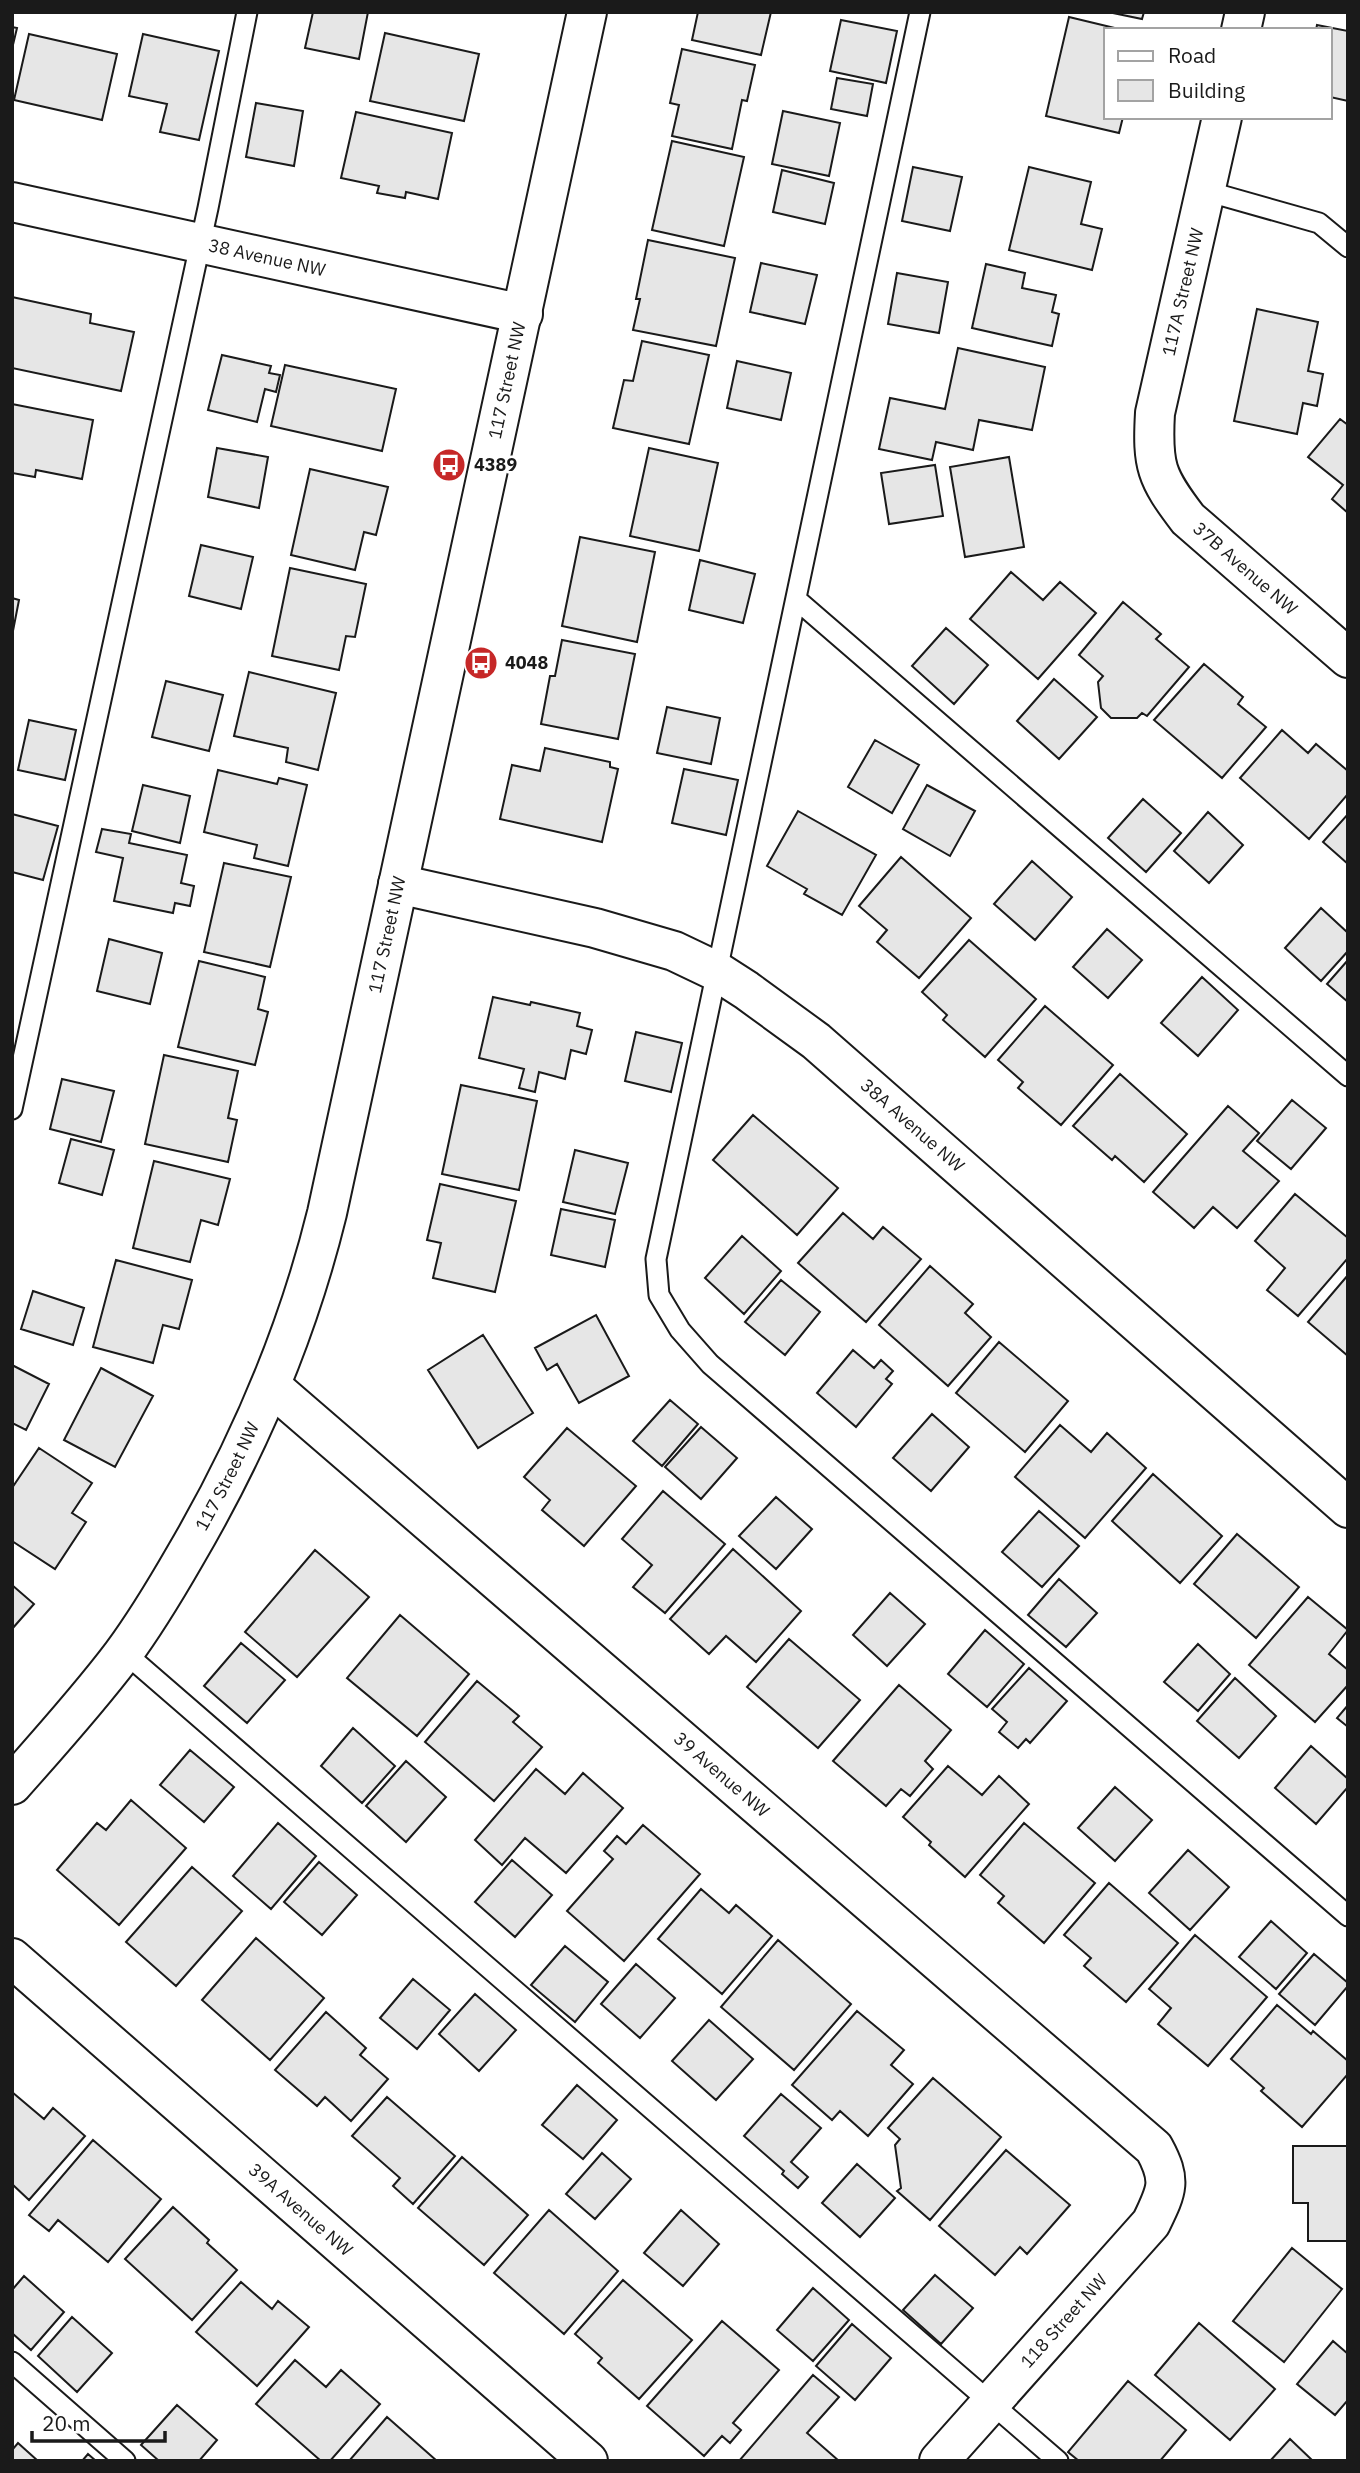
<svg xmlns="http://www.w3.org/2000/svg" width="1360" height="2473" viewBox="0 0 1360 2473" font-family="'IBM Plex Sans',sans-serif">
<rect width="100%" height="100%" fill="#fff"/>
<!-- building -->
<path fill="#e6e6e6" stroke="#1a1a1a" stroke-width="2" d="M313,12H368L359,59L305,48Z
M698,12H771L761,55L692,40Z
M1108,12H1144L1142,19Z
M1069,17L1123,30H1106V117H1123L1119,133L1046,116Z
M841,20L897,31L886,83L830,71Z
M1317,25L1348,31V101L1330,97V30H1316Z
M12,27L17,28L12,49Z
M385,33L479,54L464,121L370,101Z
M29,34L117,54L102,120L14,100Z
M143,34L219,51L199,140L160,132L167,104L129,96Z
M682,49L755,65L747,101L742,100L732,149L672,136L679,105L670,103Z
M837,78L873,84L867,116L831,109Z
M256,103L303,111L294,166L246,157Z
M783,111L840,123L829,176L772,164Z
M356,112L452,133L438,199L406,192L405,198L377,193L379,186L341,178Z
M672,141L744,157L724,246L652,230Z
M913,167L962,177L950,231L902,221Z
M1029,167L1091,182L1081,224L1102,229L1092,270L1009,250Z
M782,170L834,183L825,224L773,212Z
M648,240L735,258L716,346L633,330L640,299H636Z
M761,263L817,275L805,324L750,312Z
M986,264L1025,273L1022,288L1056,295L1052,312L1059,314L1052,346L972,328Z
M897,273L948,282L939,333L888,324Z
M12,297L91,314L90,323L134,332L121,391L12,368Z
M1257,309L1318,322L1308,371L1323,374L1317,406L1303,403L1297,434L1234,421Z
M642,341L709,355L689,444L613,428L624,380L633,381Z
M958,348L1045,367L1032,430L979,420L973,450L936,442L932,460L879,449L890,398L945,409Z
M222,355L271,366L269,373L280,375L276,392L265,389L257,422L208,410Z
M737,361L791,373L781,420L727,408Z
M285,365L396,389L382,451L271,426Z
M12,404L93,420L82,479L36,470L35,477L12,473Z
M1340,419L1348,425V513L1332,499L1343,485L1308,457Z
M217,448L268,457L259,508L208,497Z
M649,448L718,463L699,551L630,536Z
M1009,457L1024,547L965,557L950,467Z
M935,465L943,516L889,524L881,473Z
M310,469L388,487L376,535L364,532L355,570L291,555Z
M580,537L655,552L637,642L562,626Z
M201,545L253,557L241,609L189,596Z
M700,560L755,574L743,623L689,610Z
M290,568L366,584L355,637L346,636L339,670L272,656Z
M1011,572L1043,600L1060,582L1096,613L1038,679L970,619Z
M12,598L19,600L12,636Z
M1123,602L1161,634L1156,639L1189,667L1147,716L1142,713L1137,718H1111L1101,708L1098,682L1103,676L1079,655Z
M946,628L988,665L954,704L912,666Z
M562,640L635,654L618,739L541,724L550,676H555Z
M1204,664L1243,697L1238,704L1266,727L1222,778L1154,720Z
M249,672L336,693L318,770L286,762L288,748L234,736Z
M1054,679L1097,717L1059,759L1017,721Z
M166,681L223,695L209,751L152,737Z
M667,707L720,718L711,764L657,753Z
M29,720L76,730L65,780L18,770Z
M1282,730L1308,753L1316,744L1348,771V794L1309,839L1240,778Z
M875,740L919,765L892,813L848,787Z
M545,748L610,762V767L618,769L602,842L500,819L512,765L540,771Z
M684,769L738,780L726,835L672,823Z
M218,770L277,784L279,778L307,785L288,866L254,858L257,845L204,832Z
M143,785L190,796L180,843L132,831Z
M927,785L975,811L950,856L903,829Z
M1143,799L1181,833L1146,872L1108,838Z
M798,811L876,855L842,915L804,894L807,889L767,866Z
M1208,812L1243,845L1209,883L1174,851Z
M12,814L58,826L43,880L12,872Z
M1348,814V864L1323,842Z
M102,829L131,834L129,843L187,855L181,883L194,886L190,906L175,903L173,913L114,901L123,858L96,852Z
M901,857L971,918L919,978L877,942L887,930L859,906Z
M1032,861L1072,897L1035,940L994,904Z
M224,863L291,877L270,967L204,952Z
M1321,908L1348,933V951L1321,981L1285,948Z
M1107,929L1142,960L1108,998L1073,967Z
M109,939L162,953L150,1004L97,991Z
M969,940L1036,999L985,1057L943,1020L947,1015L922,992Z
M1348,960V1002L1327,984Z
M199,961L265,977L258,1009L268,1012L255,1065L178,1047Z
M1202,977L1238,1010L1198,1056L1161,1023Z
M493,997L530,1005L531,1002L580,1013L577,1026L592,1030L586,1054L571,1050L565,1079L539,1072L535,1092L519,1088L524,1069L479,1058Z
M1045,1006L1113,1065L1061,1125L1018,1088L1023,1082L998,1060Z
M636,1032L682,1043L671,1092L625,1081Z
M164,1055L238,1071L228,1118L237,1120L228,1162L145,1144Z
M1120,1074L1187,1134L1144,1182L1115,1156L1112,1160L1073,1126Z
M62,1079L114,1091L101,1142L50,1129Z
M461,1085L537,1101L519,1190L442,1174Z
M1292,1100L1326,1128L1291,1169L1257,1141Z
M1228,1106L1259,1133L1243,1151L1279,1181L1237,1228L1213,1207L1194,1228L1153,1192Z
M753,1115L838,1188L797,1235L713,1160Z
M71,1139L114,1150L102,1195L59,1183Z
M575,1150L628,1163L615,1214L563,1202Z
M154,1161L230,1179L218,1225L201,1220L190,1262L133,1248Z
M440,1184L516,1201L495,1292L433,1278L441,1243L427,1240Z
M1295,1194L1348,1238V1258L1298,1316L1267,1290L1285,1268L1255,1241Z
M561,1209L615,1220L605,1267L551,1255Z
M843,1213L873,1239L883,1227L921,1259L866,1322L798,1263Z
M742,1236L781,1271L744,1314L705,1278Z
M116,1260L192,1280L179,1329L163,1325L153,1363L93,1347Z
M930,1266L973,1304L965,1313L991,1337L948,1386L879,1325Z
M1348,1275V1356L1308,1322Z
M781,1280L820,1312L785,1355L745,1322Z
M33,1291L84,1308L73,1345L21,1329Z
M596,1315L629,1376L579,1403L557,1364L547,1370L535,1348Z
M483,1335L533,1413L478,1448L428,1370Z
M999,1342L1068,1401L1025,1452L956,1393Z
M853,1350L874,1368L881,1360L893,1371L886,1379L892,1384L856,1427L817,1393Z
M12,1365L49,1384L26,1430L12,1423Z
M101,1368L153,1396L115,1467L64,1440Z
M670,1400L698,1424L662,1466L633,1441Z
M932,1414L969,1447L931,1491L893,1458Z
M1060,1425L1091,1452L1107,1433L1146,1468L1085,1538L1015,1477Z
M701,1427L737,1458L701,1499L665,1467Z
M567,1428L636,1486L584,1546L542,1510L550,1500L524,1477Z
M39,1448L92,1483L72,1513L86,1522L55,1569L12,1541V1488Z
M1153,1474L1222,1536L1180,1583L1112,1521Z
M663,1491L725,1544L665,1613L633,1587L652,1565L622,1539Z
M776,1497L812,1529L776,1569L739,1536Z
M1039,1511L1079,1546L1042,1587L1002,1552Z
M1237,1534L1299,1587L1256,1638L1194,1584Z
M733,1549L801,1611L756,1662L726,1636L709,1654L670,1619Z
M315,1550L369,1597L297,1677L245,1632Z
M1059,1579L1097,1613L1066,1647L1028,1615Z
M12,1585L34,1604L12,1629Z
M890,1593L925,1624L887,1666L853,1635Z
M1308,1597L1348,1630L1329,1654L1348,1670V1685L1315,1722L1249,1665Z
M400,1615L469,1674L417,1736L347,1678Z
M985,1630L1024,1664L987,1707L948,1674Z
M789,1639L860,1700L818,1748L747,1687Z
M241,1643L285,1680L247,1723L204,1686Z
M1198,1644L1230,1674L1198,1711L1164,1682Z
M1029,1668L1067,1701L1030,1743L1026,1739L1018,1748L999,1732L1007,1722L992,1709Z
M1235,1678L1276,1716L1239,1758L1197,1721Z
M477,1681L519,1716L513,1722L542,1747L494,1801L425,1742Z
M899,1685L951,1730L925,1761L933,1769L910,1796L901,1789L886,1806L833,1761Z
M1348,1705V1727L1337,1718Z
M353,1728L395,1766L362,1803L321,1766Z
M1311,1746L1348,1779V1787L1316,1824L1275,1788Z
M190,1750L234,1787L204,1822L160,1785Z
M406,1761L446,1797L406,1842L366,1806Z
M948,1766L982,1795L999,1776L1029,1804L965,1877L929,1845L931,1842L903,1817Z
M536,1769L565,1794L583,1773L623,1808L566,1873L525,1838L502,1865L475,1840Z
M1115,1787L1152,1820L1115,1861L1078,1828Z
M131,1800L186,1848L119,1925L57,1870L97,1823L106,1830Z
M278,1823L316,1856L271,1909L233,1876Z
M1024,1823L1095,1883L1044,1943L998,1903L1004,1896L980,1875Z
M643,1825L700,1874L624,1961L567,1911L613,1859L604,1851L617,1836L626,1844Z
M1188,1850L1229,1887L1190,1930L1149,1893Z
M512,1860L552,1895L515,1937L475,1902Z
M319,1862L357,1895L322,1935L284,1902Z
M192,1867L242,1911L176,1986L126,1942Z
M1109,1883L1178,1943L1126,2002L1084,1966L1091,1958L1064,1935Z
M701,1889L729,1913L736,1905L772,1936L722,1994L658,1939Z
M1271,1921L1307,1953L1276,1989L1239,1957Z
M1195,1935L1267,1997L1208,2066L1158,2024L1171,2008L1149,1989Z
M256,1938L324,1998L270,2060L202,2000Z
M778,1940L851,2004L794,2070L721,2007Z
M565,1946L608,1982L575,2022L531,1985Z
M1314,1954L1348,1983V1986L1315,2025L1279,1994Z
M636,1964L675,1998L640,2038L601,2004Z
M413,1979L450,2010L417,2049L380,2018Z
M475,1994L516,2030L479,2071L439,2034Z
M1277,2005L1311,2034L1313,2031L1348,2061V2074L1302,2127L1261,2091L1264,2088L1231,2059Z
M857,2011L904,2050L891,2065L913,2084L868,2136L840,2111L832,2120L792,2085Z
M326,2012L366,2048L360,2055L388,2079L351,2121L325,2097L317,2106L275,2070Z
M709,2020L753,2059L716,2100L672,2061Z
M933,2078L1001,2137L930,2220L897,2191L901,2188L895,2145L900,2139L888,2128Z
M577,2085L617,2120L583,2159L542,2125Z
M12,2092L44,2119L53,2108L85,2136L29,2200L12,2184Z
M781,2094L821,2128L791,2162L808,2177L798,2188L782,2174L784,2171L744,2136Z
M387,2097L455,2156L413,2204L393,2186L400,2178L352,2136Z
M93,2140L161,2199L108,2262L58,2220L49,2231L29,2215Z
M1293,2146H1348V2241H1308V2203H1293Z
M1006,2150L1070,2205L1027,2254L1020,2247L995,2275L939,2226Z
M602,2153L631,2179L595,2219L566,2194Z
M462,2157L528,2215L484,2265L418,2208Z
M857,2164L895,2198L860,2237L822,2203Z
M173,2207L209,2240L207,2243L237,2270L192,2320L125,2259Z
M549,2210L618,2271L564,2334L494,2273Z
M681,2210L719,2244L683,2286L644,2253Z
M1292,2248L1342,2289L1284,2362L1233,2321Z
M935,2275L973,2308L941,2344L903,2310Z
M24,2276L64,2312L31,2350L12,2333V2290Z
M623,2280L692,2340L639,2399L598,2363L602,2358L575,2334Z
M241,2282L272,2309L278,2301L309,2327L257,2386L196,2332Z
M813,2288L849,2320L813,2361L777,2330Z
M72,2317L112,2353L77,2392L38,2356Z
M722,2321L779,2370L733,2423L741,2430L730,2443L722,2436L704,2456L647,2406Z
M1199,2323L1275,2389L1230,2440L1155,2375Z
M852,2324L891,2358L855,2400L816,2366Z
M1333,2341L1348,2354V2400L1335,2415L1297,2384Z
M295,2360L326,2387L341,2370L380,2404L330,2461H321L256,2404Z
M813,2375L839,2397L807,2433L839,2461H739Z
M1128,2381L1186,2430L1160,2461H1079L1068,2452Z
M177,2405L217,2440L199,2461H159L141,2445Z
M387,2417L437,2461H349Z
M1290,2439L1313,2461H1270Z
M18,2443L38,2461H12V2450Z
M88,2454L96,2461H82Z"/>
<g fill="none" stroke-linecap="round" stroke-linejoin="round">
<defs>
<path id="lane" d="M920,12L656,1259L659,1295L680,1330L710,1364L1348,1916
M1206,191L1319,223L1348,247
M797,600L1348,1076
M12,1109L208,208L247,12
M124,1652L1058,2461
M12,2362L125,2461"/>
<g id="street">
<path d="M1241,30L1245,12"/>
<path id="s1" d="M1222,117L1155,413C1152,466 1156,477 1188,519L1348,658"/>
<path id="s2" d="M12,202L523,314"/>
<path id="s3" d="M398,884L595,928L674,951L718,972L746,990L816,1041L1348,1508"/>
<path id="s4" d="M271,1386L1154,2148C1172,2181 1167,2190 1151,2223L939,2461"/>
<path id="s5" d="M12,1958L588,2461"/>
</g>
<g id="secondary">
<path id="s6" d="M12,1785C50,1742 88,1700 122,1655C145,1624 166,1589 185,1556C249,1447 297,1335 327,1213L587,12"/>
</g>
</defs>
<!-- lane casing -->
<use href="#lane" stroke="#1a1a1a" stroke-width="23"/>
<!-- street casing -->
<use href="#street" stroke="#1a1a1a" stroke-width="42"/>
<!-- secondary casing -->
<use href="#secondary" stroke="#1a1a1a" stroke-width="42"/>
<!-- lane -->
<use href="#lane" stroke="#fff" stroke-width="19"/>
<!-- street -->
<use href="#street" stroke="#fff" stroke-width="38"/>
<!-- secondary -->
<use href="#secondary" stroke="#fff" stroke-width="38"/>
</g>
<!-- icons -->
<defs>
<symbol id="bus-disc" viewBox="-11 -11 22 22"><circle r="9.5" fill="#c62828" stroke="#fff"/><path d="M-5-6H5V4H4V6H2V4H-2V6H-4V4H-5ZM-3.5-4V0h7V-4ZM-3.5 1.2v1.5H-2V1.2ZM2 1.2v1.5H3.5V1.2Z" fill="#fff"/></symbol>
</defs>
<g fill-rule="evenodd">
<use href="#bus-disc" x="430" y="446" width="38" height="38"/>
<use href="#bus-disc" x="462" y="644" width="38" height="38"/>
</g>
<g text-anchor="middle" stroke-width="5" stroke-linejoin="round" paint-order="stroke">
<!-- street labels -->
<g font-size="18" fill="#1a1a1a" stroke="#fff">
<text dy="6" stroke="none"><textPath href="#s2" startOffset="261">38 Avenue NW</textPath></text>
<text transform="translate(1183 292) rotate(-77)" y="6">117A Street NW</text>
<text dy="6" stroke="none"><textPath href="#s6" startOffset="1512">117 Street NW</textPath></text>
<text dy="6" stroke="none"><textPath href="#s1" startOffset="494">37B Avenue NW</textPath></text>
<text dy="6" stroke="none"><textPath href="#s6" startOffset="945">117 Street NW</textPath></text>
<text dy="6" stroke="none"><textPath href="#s3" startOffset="581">38A Avenue NW</textPath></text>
<text dy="6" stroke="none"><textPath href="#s6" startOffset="378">117 Street NW</textPath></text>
<text dy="6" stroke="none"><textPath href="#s4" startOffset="595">39 Avenue NW</textPath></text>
<text dy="6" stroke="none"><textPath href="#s5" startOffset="383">39A Avenue NW</textPath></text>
<text transform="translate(1064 2321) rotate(-48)" y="6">118 Street NW</text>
</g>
<!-- poi labels -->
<g font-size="18" font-weight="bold" fill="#1a1a1a" stroke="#fff" text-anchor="start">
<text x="474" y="471">4389</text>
<text x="505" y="669">4048</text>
</g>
</g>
<!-- border -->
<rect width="1360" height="2473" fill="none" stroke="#1a1a1a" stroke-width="28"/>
<!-- legend -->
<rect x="1104" y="28" width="228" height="91" fill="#ffffff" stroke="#a3a3a3" stroke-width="2"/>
<rect x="1118" y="51" width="35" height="10" fill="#ffffff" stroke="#a3a3a3" stroke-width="2"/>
<text x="1168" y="63" font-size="21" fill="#1a1a1a">Road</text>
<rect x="1118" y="80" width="35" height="21" fill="#e6e6e6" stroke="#a3a3a3" stroke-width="2"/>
<text x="1168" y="98" font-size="21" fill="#1a1a1a">Building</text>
<!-- scale -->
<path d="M32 2431v10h133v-10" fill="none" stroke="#1a1a1a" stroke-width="3.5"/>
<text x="42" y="2431" font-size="21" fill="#1a1a1a" stroke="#ffffff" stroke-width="5" paint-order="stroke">20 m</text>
</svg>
